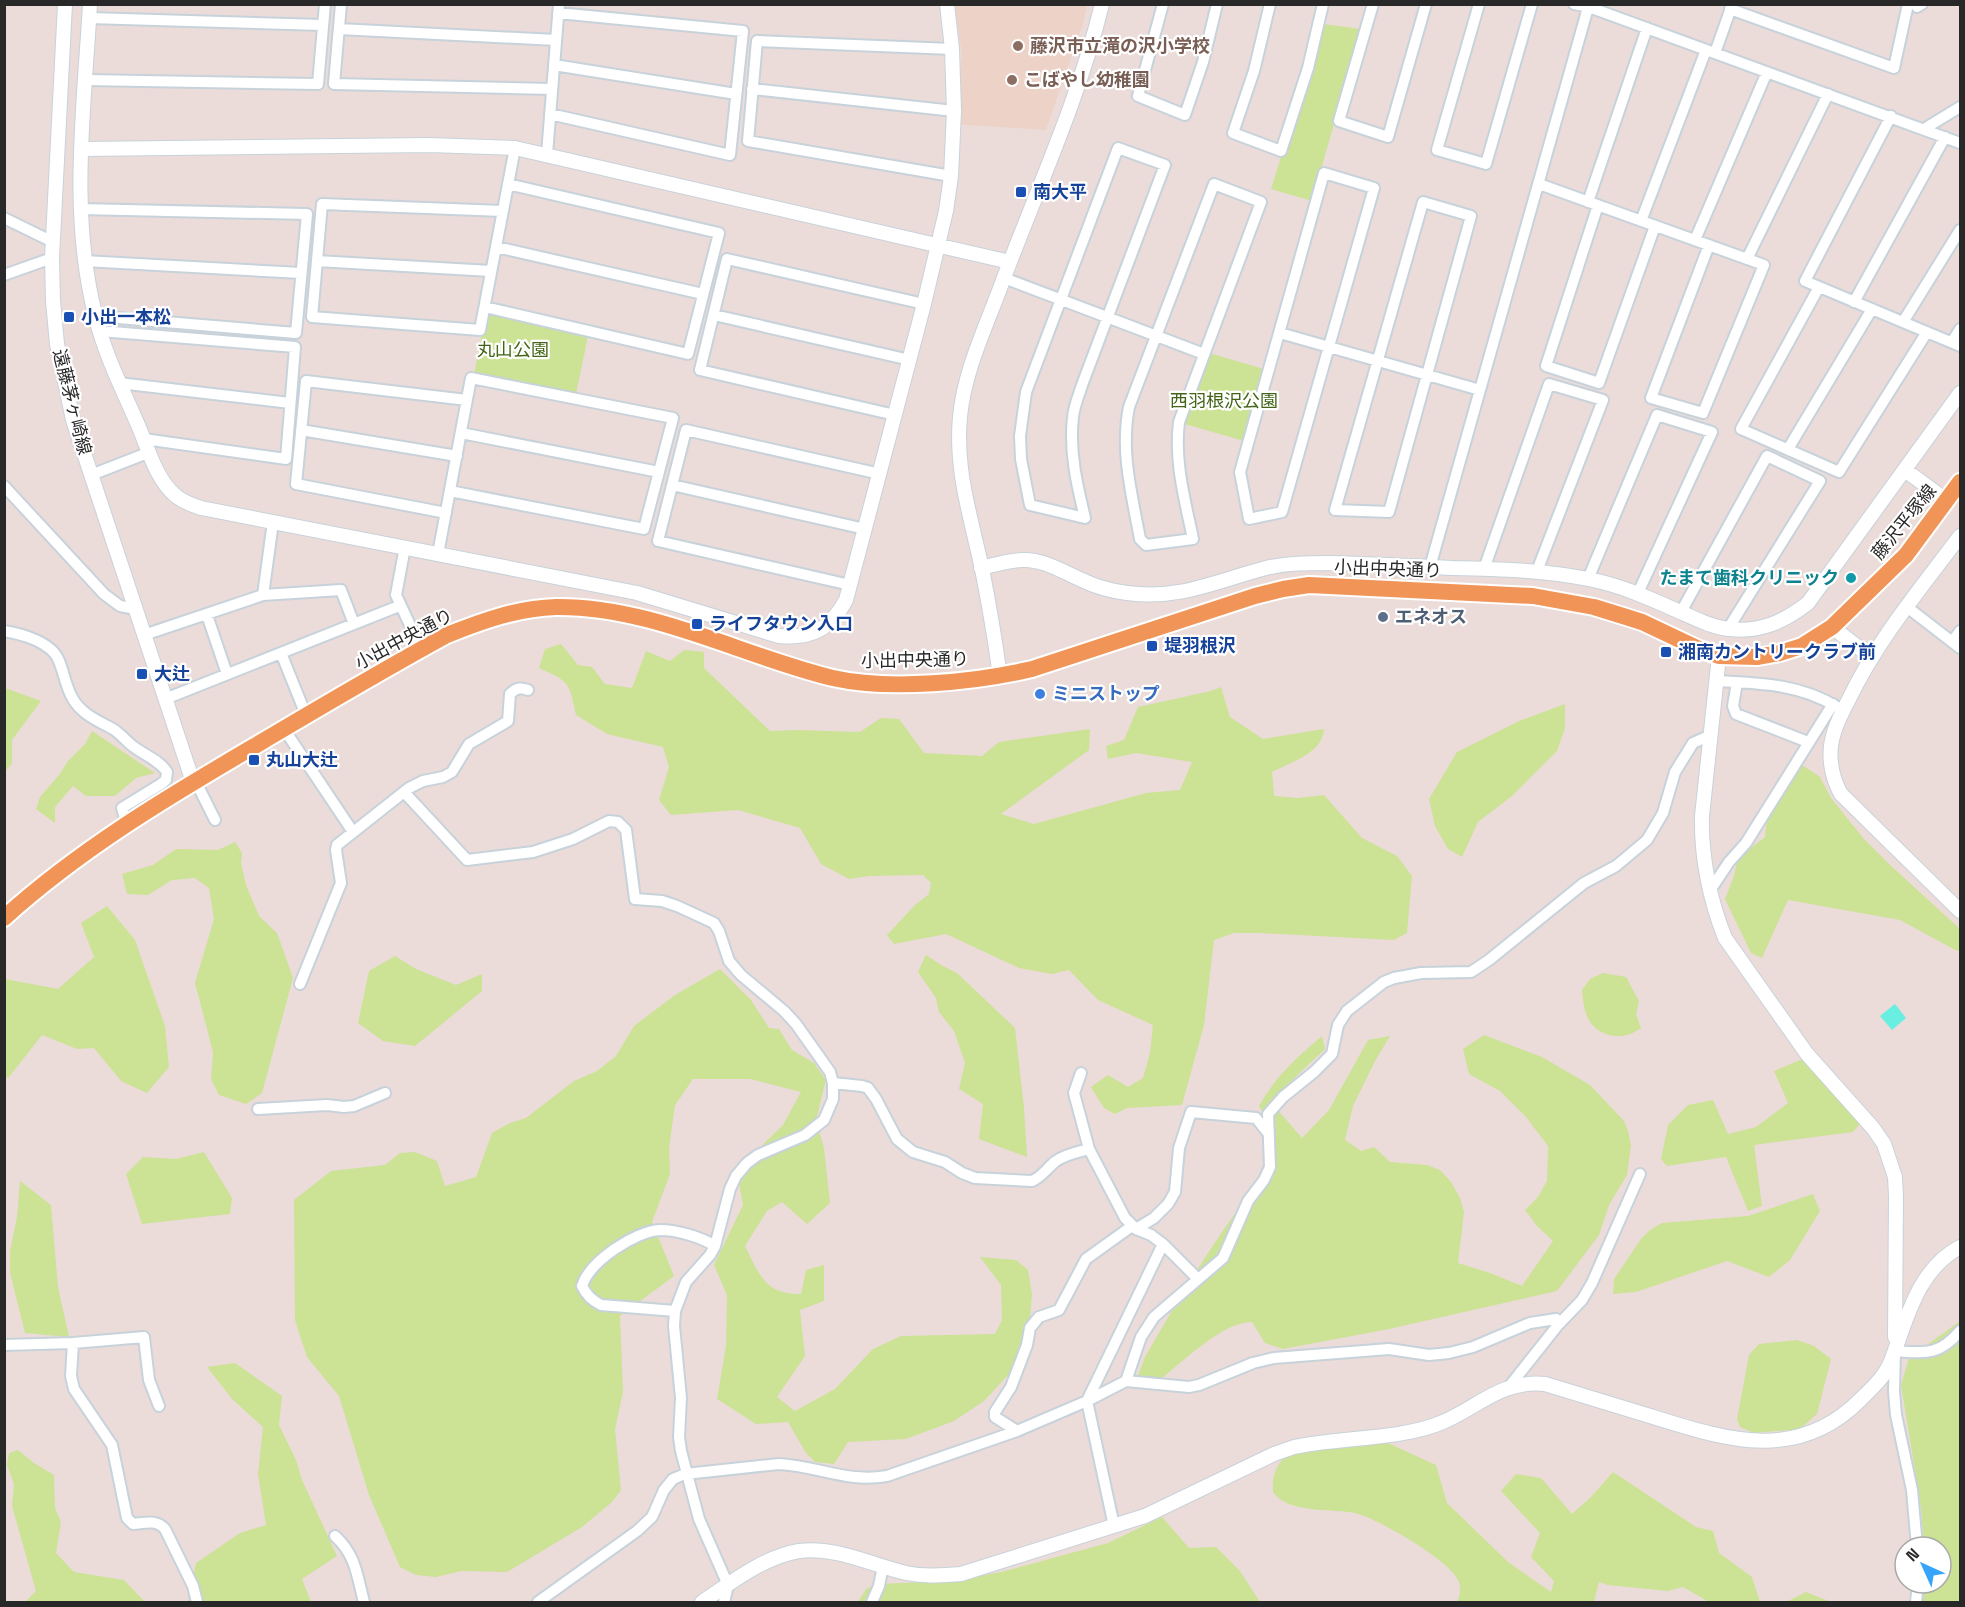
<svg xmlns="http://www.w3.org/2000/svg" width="1965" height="1607" viewBox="0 0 1965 1607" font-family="'Space Grotesk','Noto Sans JP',sans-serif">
<rect width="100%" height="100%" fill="#ebdcd9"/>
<!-- education -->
<path fill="#edd3c7" d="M955,5H1087L1083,24L1046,130L953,124L962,57Z"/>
<!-- green -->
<path fill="#cce294" d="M1323,24L1361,29L1312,201L1271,189Z
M493,314L588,336L576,394L474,374L482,334H486L489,316Z
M1209,353L1264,369L1244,441L1185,424L1189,405Z
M561,644L578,665L592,667L605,684L632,688L646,651L670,661L684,650L704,652V668L770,731L796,730L860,732L881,718L899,719L924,753L982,756L999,742L1090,729L1089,750L1001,814L1034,824L1146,793L1180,790L1192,762L1136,753L1108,759L1106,746L1124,740L1138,707L1211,691L1221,687L1230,717L1263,739L1324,729C1323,753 1291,762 1272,772L1274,796L1298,798L1324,795L1362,838L1397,856L1412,876L1407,933L1394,940L1259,933H1234L1214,940L1204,1025L1182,1105L1127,1108L1115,1114L1104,1108L1091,1087L1108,1075L1128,1087L1143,1078L1150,1053L1153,1025L1098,1000L1069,970L1052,974L1019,968L946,934L894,944L887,935L915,905L929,894L931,883L923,875L869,876L849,879L821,864L800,828L738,810L671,815L659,800L669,767L663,747L607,734L576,715C569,682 570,682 539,668L545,649Z
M5,688L41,701L12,740V763L5,772Z
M1565,704V728L1557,751L1512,796L1478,822L1462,857L1448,849L1435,826L1429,799L1457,752L1519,721Z
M92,731L155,773L136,778L115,796H86L73,786L55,807V823L36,809L40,797L59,775L68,761L85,744Z
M1802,765L1820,777L1831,798L1864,839L1889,864L1960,929V950L1957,951L1900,920L1788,900L1762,958L1751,953L1725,899L1734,876L1738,858L1765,837L1767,817Z
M235,842L242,853L241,863L246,885L259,916L277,933L293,978L262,1093L246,1104L219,1095L211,1079L213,1052L195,983L214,919L209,888L195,878L172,880L148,895L127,894L122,874L153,865L176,849L218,850Z
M107,906L135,940L165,1026L169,1067L147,1093L121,1081L94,1048L77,1049L42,1035L9,1077L5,1078V979L58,989L94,957L81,923Z
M926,955L941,965L957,973L1015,1028L1024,1108L1027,1157L979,1139L983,1104L959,1089L965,1063L954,1031L939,1012L936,998L918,972Z
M395,956L416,969L456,985L482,974V991L415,1046L383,1041L358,1023L369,971Z
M720,969L751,1000L769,1028L779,1029L792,1050L814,1063L826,1080L816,1120L824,1148L830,1203L807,1224L782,1202L767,1211L745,1246C759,1274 765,1295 801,1294L806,1270L824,1265V1301L800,1310L805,1356L777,1397L795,1411L835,1389L873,1349L901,1336L995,1334L1002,1320L1001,1285L980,1257L1016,1260L1028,1270L1032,1294L1030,1319L1022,1360L984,1401L954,1421L906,1439L848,1442L834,1464L815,1462L806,1453L788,1422L756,1424L717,1399L726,1346L727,1295L714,1265L743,1205L739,1183L750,1157L783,1125L801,1092L750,1079H693L675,1105L669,1148L670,1174L652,1222L674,1276L620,1316L623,1392L615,1429L621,1490L612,1502L582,1527L507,1572L461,1571L436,1577L416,1575L400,1567L369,1495L339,1396L307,1357L295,1320L294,1200L331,1171L385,1165L400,1153L415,1152L437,1161L445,1186L476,1177L492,1133L510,1123L526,1118L574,1081L597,1071L616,1056L634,1026L675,995Z
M1603,973L1626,977L1639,1001L1636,1014L1641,1028C1626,1040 1602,1039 1590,1022C1584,1013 1583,1000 1582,990L1590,979Z
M1484,1035L1542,1057L1590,1085L1624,1121L1628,1131L1631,1145L1627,1175L1609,1205L1599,1235L1557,1291L1389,1329L1283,1349L1265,1343L1252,1322C1220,1322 1178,1367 1152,1386L1137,1378L1145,1357C1184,1289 1225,1222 1275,1161V1132L1259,1106C1276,1076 1296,1058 1322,1036L1325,1049L1270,1101L1302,1138L1329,1110L1368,1040L1390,1036L1375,1061L1353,1106L1345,1140L1361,1151L1374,1147L1390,1162L1427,1165L1440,1170L1451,1182L1460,1198L1464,1212L1458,1263L1490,1273L1522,1286L1553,1241L1537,1226L1525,1210L1538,1197L1547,1181L1548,1146L1526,1117L1500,1091L1469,1074L1463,1049Z
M1803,1059L1860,1124L1853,1132L1754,1145L1762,1206L1748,1211L1726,1157L1667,1166L1661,1159L1668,1125L1688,1105L1713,1100L1728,1134L1756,1127L1788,1103L1774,1071Z
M204,1152L232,1198L230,1214L142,1224L126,1174L143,1157L176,1159Z
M20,1181L51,1205L58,1287L69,1337L25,1333L10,1273V1251L17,1217Z
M1813,1194L1820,1211L1790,1260L1769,1277L1727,1261L1636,1292L1613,1294L1614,1279L1641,1239L1650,1230L1662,1223L1748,1216Z
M1960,1321V1602H1922L1926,1583H1941V1547H1924L1921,1507L1901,1385L1909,1358Z
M1797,1340L1814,1346L1831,1359L1817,1414L1800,1429L1754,1433L1740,1427L1737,1419L1749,1355L1759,1344Z
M235,1363L282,1396L279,1425L296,1460L302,1480L337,1556L302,1579L311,1602H188L196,1563L240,1533L266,1525L258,1474L263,1427L232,1399L207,1367Z
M1350,1432L1377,1438L1436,1465L1447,1503L1508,1562L1551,1592L1554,1581L1531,1557L1540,1533L1501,1491L1516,1474L1541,1478L1572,1514L1591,1497L1613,1472L1696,1527L1713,1531L1719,1553L1752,1577L1760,1602H1709L1683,1587L1668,1591L1608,1585L1599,1582L1594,1602H1457C1460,1595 1462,1588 1458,1580C1449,1560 1377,1518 1355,1513C1334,1509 1301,1512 1283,1501C1279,1499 1276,1495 1273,1492C1270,1446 1316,1442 1350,1432Z
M18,1450L34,1463L54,1475L55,1508L61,1522L56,1553L74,1572L124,1580L145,1602H25L36,1591L12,1506L14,1484L7,1465L9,1453Z
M1162,1517L1189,1548L1216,1547L1240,1571L1260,1602H858L866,1589L877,1584L953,1581L1001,1572L1108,1543Z
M1806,1592L1831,1602H1786Z"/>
<!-- water -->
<path fill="#69efe1" d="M1895,1004L1906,1018L1892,1030L1880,1016Z"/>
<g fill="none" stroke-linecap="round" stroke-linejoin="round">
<defs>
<path id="street" d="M341,4L334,84L552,89
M1163,4L1138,96L1185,115L1203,62L1217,4
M1270,4L1254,71L1233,133L1281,151L1308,68L1323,4
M1373,4L1339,121L1388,137L1426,4
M1479,4L1437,150L1486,164L1532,4
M1574,4L1589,7L1960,143
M1918,4L1917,7L1922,4
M1730,9L1894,68L1908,4
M89,18L323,25
M339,29L556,40
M1715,53L1732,5
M554,65L736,94
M86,80L318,84L325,4
M752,89L954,111
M550,114L730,155L743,31L558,13
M1891,116L1805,281L1960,346
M1924,129L1960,107
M1118,148L1165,165L1082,385C1079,395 1074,406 1073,417C1069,452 1077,485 1085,518L1030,505L1021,459L1020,436L1026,392Z
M547,154L559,4
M1324,173L1374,188L1282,512L1249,519L1240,472Z
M951,176L748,141L757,41L952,49
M1214,184L1261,202L1179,422C1174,462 1185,500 1193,539L1146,545L1140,539C1132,495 1120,452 1129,407Z
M1539,184L1764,265L1703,413L1651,398L1709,245
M1423,202L1471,216L1389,512L1335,510Z
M1588,202L1647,28
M1598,205L1546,366L1599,383L1655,226
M80,209L307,214L296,333L95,316
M503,211L322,204L312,317L480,330L515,148
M4,218L53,242
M1641,221L1706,50
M1695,240L1767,72
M496,247L703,294
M1747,259L1828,94
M84,261L301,273
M317,261L491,271
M4,275L52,258
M1004,278L1204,354
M1819,287L1741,429L1839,472L1927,332
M1854,302L1945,137
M485,307L688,354L719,233L508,184
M714,315L910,360
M1903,322L1960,230
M100,331L295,347L286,459L144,439
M1280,333L1480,390
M1952,342L1960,329
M119,383L290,403
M895,415L700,370L727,259L924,304
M301,430L457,456
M461,433L659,472
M1788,449L1872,309
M91,475L150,452
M672,485L865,529
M4,486L104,594L120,606L136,609
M446,513L296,484L306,381L467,400
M405,547L396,595L421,649
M438,554L471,378L673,418L644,529L450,491
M1430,567L1589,4
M1484,569L1549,384L1603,400L1537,571
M1588,579L1657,415L1712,432L1638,593
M850,585L658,541L686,430L880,474
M263,595L341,590L354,624
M1907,607L1960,648
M1681,612L1767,456L1820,481L1728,629
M207,615L227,674
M4,631C22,634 52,642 59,661C66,678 67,697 82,710C91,719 103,723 113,729C121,734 127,742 134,747C146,756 159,760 167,772L166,780L161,784L122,808L127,825
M144,635L263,595L273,522
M1952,642L1960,631
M281,653L306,715
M1716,681C1759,683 1800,684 1837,707
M1737,682L1733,706L1736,714L1808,742
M165,699L399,606
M284,729L353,832
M193,782L199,788L215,820
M404,792L467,860L533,852L573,839L609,821L618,822L626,830L635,899L662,901L677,906L714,923L719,931L729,961L741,975L784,1011L796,1024L830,1072L833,1083V1099L824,1120L805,1135L758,1155L747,1163L736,1176L730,1189L715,1246L710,1255L686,1282L675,1311L674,1326L681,1398L679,1437L681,1451L699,1519L728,1585L724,1602
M1711,889L1729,862L1746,843L1833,704
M300,984L341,883L336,850L337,845L409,788L423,781L443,777L452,772L469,744L508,721L510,694C516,688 520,687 528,690
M1081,1073L1074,1093L1089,1149
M833,1083L862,1086L868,1088L876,1099L897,1139L913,1152L945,1162L962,1173L975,1178L1032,1181C1042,1177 1047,1168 1056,1161C1066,1154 1078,1152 1089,1149L1125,1218L1136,1229L1151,1235L1163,1244L1198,1279
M258,1109L327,1105L344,1107L354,1106L385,1093
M1136,1229L1154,1218L1168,1204L1175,1192L1179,1148L1191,1112L1256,1118L1268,1133
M675,1311L601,1305C592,1300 587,1296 582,1286C589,1262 635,1231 660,1230C677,1230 701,1237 715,1246
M73,1343L71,1376L74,1389L112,1445L127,1518L133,1524C145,1523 156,1519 165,1529L193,1586L197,1602
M4,1345L73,1343L144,1337L149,1380L159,1406
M1126,1381L1189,1387L1199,1385L1253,1363L1274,1358L1389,1349L1429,1355L1449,1353L1473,1347L1530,1323L1556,1319L1558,1325
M1508,1388L1558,1325L1582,1300L1592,1283L1640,1174
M1087,1401L1126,1381L1141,1337L1154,1317L1223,1258L1248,1201L1264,1180L1270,1167L1268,1114L1283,1097L1314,1072L1332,1054L1338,1025L1347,1011L1384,982L1394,978L1421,973L1471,972L1489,960L1584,883L1616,866L1647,840L1663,813L1675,772L1693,743L1711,735
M1087,1401L1163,1244
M1017,1431L995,1417V1412L1011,1387L1027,1345L1030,1328L1039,1317L1059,1310L1086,1259L1132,1226
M335,1536C356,1555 357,1576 364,1602
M1917,1547L1912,1490L1896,1415L1894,1391L1895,1351C1925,1353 1939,1356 1960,1331
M538,1602L637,1531L652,1517L664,1490L673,1479L685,1474L779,1464C818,1466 846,1483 887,1476L1017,1431L1087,1401L1114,1526
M872,1602L879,1586L883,1566
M1916,1602L1918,1583"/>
<path id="secondary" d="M65,4L52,258L53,301L57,344L73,420L193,782
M90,4C84,109 69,215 96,318C105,355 123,390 138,425C148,448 156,480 176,496C183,502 192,505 201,508L637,593L779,636C812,639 830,629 846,600L924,304L946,211L951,176L954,111L952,49L947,4
M82,149L429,145L515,148L1010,262
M1905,470L1947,501
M1960,536C1921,588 1878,639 1849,699C1842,713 1833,729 1831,746C1829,762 1833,780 1841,794L1960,911
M981,568C994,565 1009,560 1022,560C1044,559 1063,572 1082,580C1096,587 1112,591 1127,593C1180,600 1216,581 1266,568C1287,563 1308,563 1330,563C1371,564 1412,566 1452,568C1498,569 1544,570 1588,579C1620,585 1649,598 1678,611C1694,618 1711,627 1729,629C1760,633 1785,621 1808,603L1960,393
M1832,627L1871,657
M1719,656L1702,816C1701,857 1710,901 1725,938L1807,1054L1873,1128L1884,1144L1895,1177L1896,1196L1895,1337
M1000,676C995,640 989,604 982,569C971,517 955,471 960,417C964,373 984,331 999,291C1034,196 1078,103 1102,4
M702,1602C731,1583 763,1557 799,1551C835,1546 872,1565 906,1573C925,1577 943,1575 961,1574L1145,1516L1274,1454L1294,1447C1340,1437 1401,1440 1443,1422C1480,1406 1501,1380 1545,1384C1580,1395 1615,1405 1650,1416C1724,1439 1796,1464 1860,1400C1871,1389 1885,1377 1891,1361C1907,1319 1917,1270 1960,1247"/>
<path id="primary" d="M4,918C79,850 166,798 253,747C317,709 381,671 447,635C482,621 518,608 556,607C652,606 742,656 833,678C890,691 976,682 1032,669L1255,596L1283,589L1309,585L1533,596L1594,607L1623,616L1642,622L1699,649L1719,656L1757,657L1780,653L1802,646L1832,627L1906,555L1960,482"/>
</defs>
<!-- street casing -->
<use href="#street" stroke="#c7d2da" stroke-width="14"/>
<!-- secondary casing -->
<use href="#secondary" stroke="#c7d2da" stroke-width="16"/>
<!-- primary casing -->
<use href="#primary" stroke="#fff" stroke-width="20"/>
<!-- street -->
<use href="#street" stroke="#fff" stroke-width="10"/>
<!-- secondary -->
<use href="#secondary" stroke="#fff" stroke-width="14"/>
<!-- primary -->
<use href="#primary" stroke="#f19457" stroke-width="16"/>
</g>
<!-- markers -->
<g fill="#8d6e63" stroke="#fff" stroke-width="2">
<circle cx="1018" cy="46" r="6"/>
<circle cx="1012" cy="80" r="6"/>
</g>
<g fill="#1a4fb4" stroke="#fff" stroke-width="2">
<rect x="1015" y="186" width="12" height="12" rx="3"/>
<rect x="63" y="311" width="12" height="12" rx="3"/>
<rect x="691" y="618" width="12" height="12" rx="3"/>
<rect x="1146" y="640" width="12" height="12" rx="3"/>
<rect x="1660" y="646" width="12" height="12" rx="3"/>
<rect x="136" y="668" width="12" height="12" rx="3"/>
<rect x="248" y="754" width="12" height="12" rx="3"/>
</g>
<circle fill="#0f9aa8" stroke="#fff" stroke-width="2" cx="1851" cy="578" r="6"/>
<circle fill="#5c6f8a" stroke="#fff" stroke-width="2" cx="1383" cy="617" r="6"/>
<circle fill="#3f7fe0" stroke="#fff" stroke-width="2" cx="1040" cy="694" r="6"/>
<g text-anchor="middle" stroke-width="4.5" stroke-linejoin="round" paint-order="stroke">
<!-- education labels -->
<g font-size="18" font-weight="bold" fill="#785e54" stroke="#fff" text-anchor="start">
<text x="1030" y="52">藤沢市立滝の沢小学校</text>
<text x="1024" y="86">こばやし幼稚園</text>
</g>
<!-- transit labels -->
<g font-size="18" font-weight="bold" fill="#164399" stroke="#fff" text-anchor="start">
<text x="1033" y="198">南大平</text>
<text x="81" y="323">小出一本松</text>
<text x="709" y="630">ライフタウン入口</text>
<text x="1164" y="652">堤羽根沢</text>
<text x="1678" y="658">湘南カントリークラブ前</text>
<text x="154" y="680">大辻</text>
<text x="266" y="766">丸山大辻</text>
</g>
<!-- park labels -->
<g font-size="18" fill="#446418" stroke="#fff">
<text x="513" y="356">丸山公園</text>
<text x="1224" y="407">西羽根沢公園</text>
</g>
<!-- street labels -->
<g font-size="18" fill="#282828" stroke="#fff">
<text transform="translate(72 402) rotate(76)" y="6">遠藤茅ヶ崎線</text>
<text transform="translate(1904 522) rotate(-51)" y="6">藤沢平塚線</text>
<text transform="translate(1388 569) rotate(2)" y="6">小出中央通り</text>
<text transform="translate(404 639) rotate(-28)" y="6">小出中央通り</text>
<text transform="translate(915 660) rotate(-1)" y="6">小出中央通り</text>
</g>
<!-- culture labels -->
<g font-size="18" font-weight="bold" fill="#0d838f" stroke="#fff" text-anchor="end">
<text x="1839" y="584">たまて歯科クリニック</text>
</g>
<!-- service labels -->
<g font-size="18" font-weight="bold" fill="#4e5e75" stroke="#fff" text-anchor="start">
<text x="1395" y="623">エネオス</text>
</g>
<!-- shop labels -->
<g font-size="18" font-weight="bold" fill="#366cbe" stroke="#fff" text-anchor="start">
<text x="1052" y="700">ミニストップ</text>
</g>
</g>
<!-- border -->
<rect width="1965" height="1607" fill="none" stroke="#282828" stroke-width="12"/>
<!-- north arrow -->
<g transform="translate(1923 1565) rotate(315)"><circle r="28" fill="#ffffff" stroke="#a9a9a9" stroke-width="1.5"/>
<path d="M0-4.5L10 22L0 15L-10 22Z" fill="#35a4fb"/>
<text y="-9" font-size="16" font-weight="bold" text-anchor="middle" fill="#282828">N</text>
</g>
</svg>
